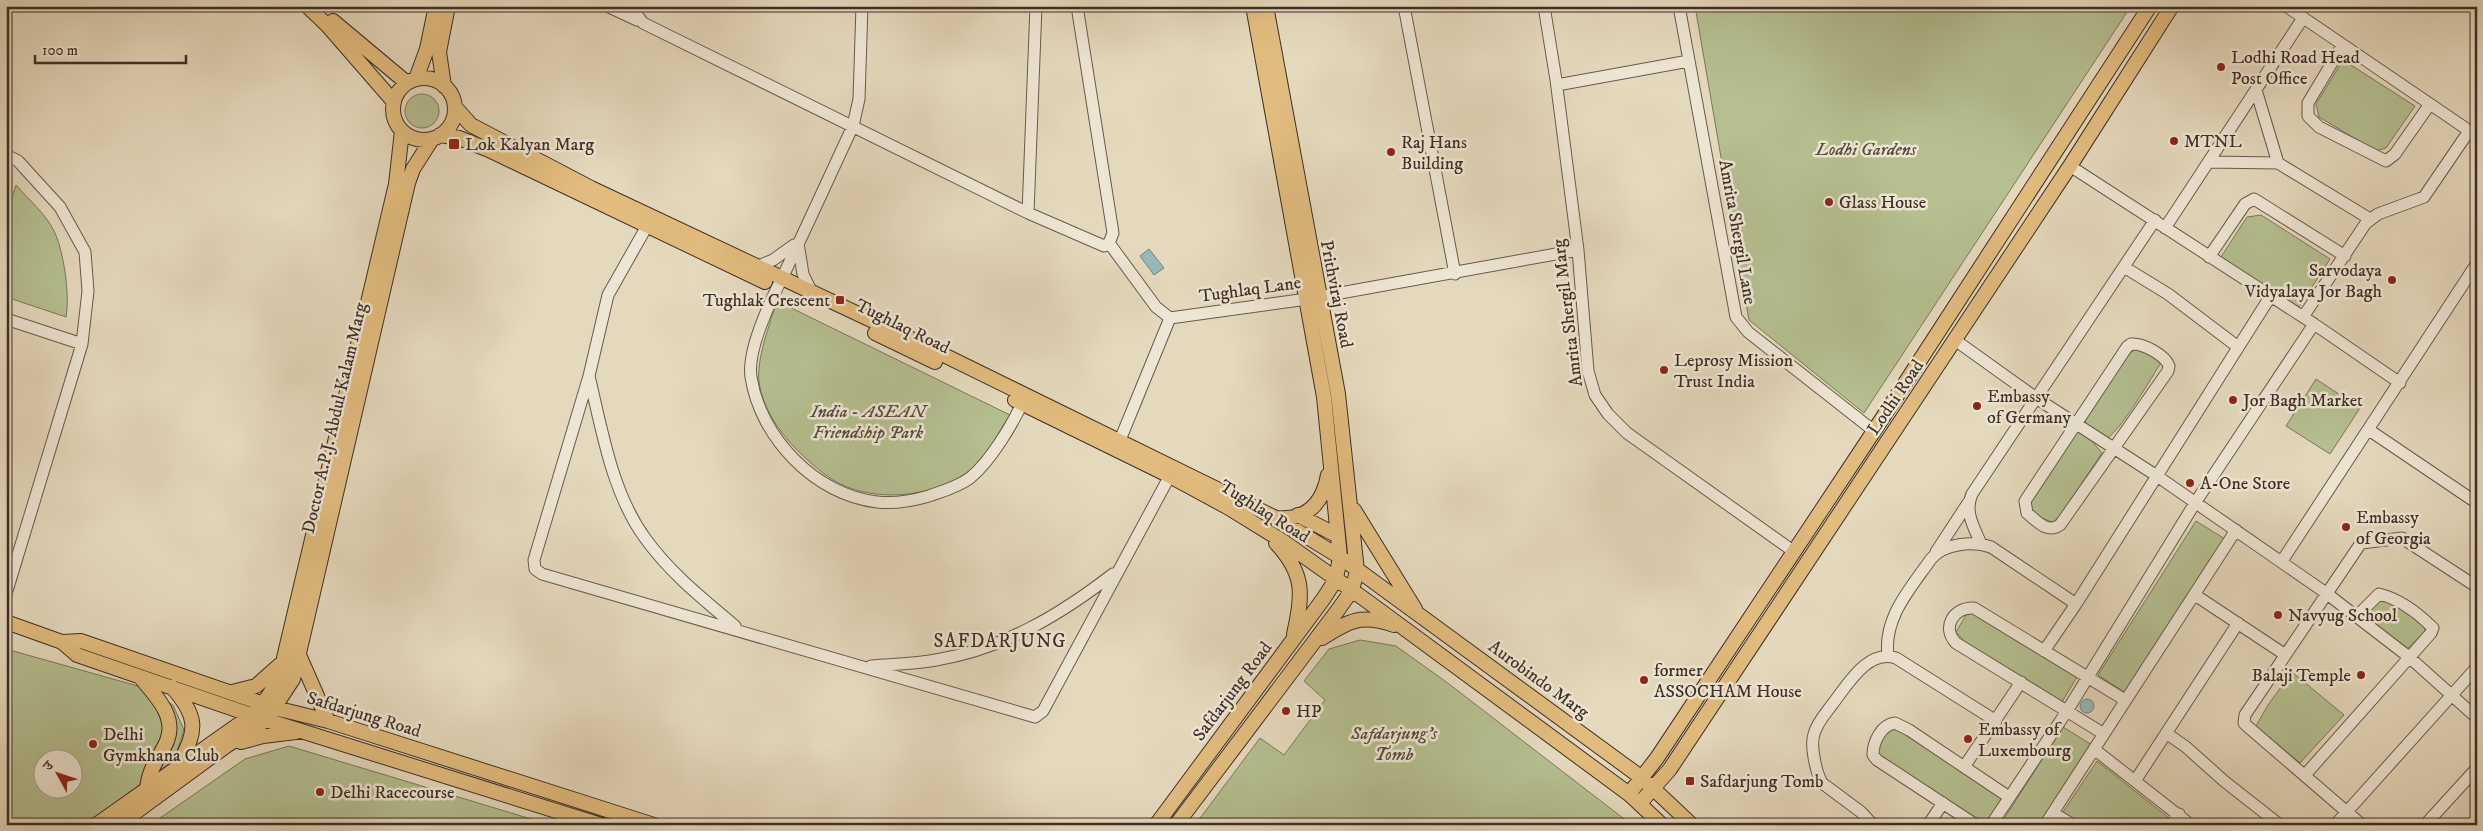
<svg xmlns="http://www.w3.org/2000/svg" width="2483" height="831" viewBox="0 0 2483 831" font-family="'IM FELL DW Pica','Noto Serif Devanagari',serif">
<rect width="100%" height="100%" fill="#e5d9bd"/>
<filter id="stains"><feTurbulence type="fractalNoise" baseFrequency=".004" numOctaves="4"/><feColorMatrix values="0 0 0 0 .2 0 0 0 0 .09 0 0 0 0 .02 0 0 0 .5 -.17"/></filter>
<radialGradient id="worn" r=".72"><stop offset=".6" stop-color="#630" stop-opacity="0"/><stop offset="1" stop-color="#630" stop-opacity=".3"/></radialGradient>
<!-- green -->
<path fill="#b5bf90" stroke="#7a775b" fill-rule="evenodd" d="M1695,6H2131L1864,413L1749,320Z
M2343,60L2415,106L2386,148L2376,151L2319,117L2316,104Z
M405 111a17 17 0 1 1 34 0a17 17 0 1 1-34 0Z
M16,185C29,200 47,215 55,233C64,253 70,296 66,317L6,297V217Z
M2261,215L2330,259L2299,307L2221,257L2247,217Z
M777,301L1010,415C995,438 983,465 957,479C922,498 869,502 833,480C819,471 807,460 795,448C778,430 763,408 759,382C756,360 770,323 777,301Z
M2138,347L2162,361C2153,375 2118,436 2105,439L2085,423L2087,414L2128,355Z
M2316,379L2360,408L2330,454L2286,426Z
M2076,431L2089,438L2102,453L2060,516L2053,522C2041,519 2035,514 2028,504Z
M2196,521L2225,539L2126,693L2098,675Z
M2381,600C2398,603 2411,615 2425,626V632L2407,649L2365,616Z
M1969,610L2077,677L2062,702L1966,643L1956,632Z
M1360,640L1396,646L1449,684L1632,825H1195L1260,738L1284,755L1325,700L1304,681L1329,649Z
M6,649L145,688L173,705L184,730L174,760L84,825H6ZM42,758H72V788H42Z
M2292,672L2344,715L2300,763L2256,726L2268,705Z
M1894,726L2004,798L1985,825L1877,756L1881,739Z
M2063,727L2092,745L2040,825H2000Z
M289,746L551,825H150L245,759Z
M2097,761L2169,818L2163,825H2084L2063,812Z"/>
<!-- water -->
<path fill="#98b9b9" stroke="#74827e" d="M1149,249L1164,268L1154,275L1140,256Z
M2080 706a7 7 0 1 1 14 0a7 7 0 1 1-14 0Z"/>
<g fill="none" stroke-linecap="round" stroke-linejoin="round">
<defs>
<path id="minor" d="M607,6L637,20
M630,6L643,23L1028,213L1104,246L1109,243L1113,233L1077,6
M862,6L859,99L853,126C829,177 806,229 781,280C769,304 747,351 751,377C760,437 815,495 877,502C895,504 912,501 929,496C943,491 958,487 970,478C991,461 1014,422 1025,397
M1404,6L1455,274
M1544,6L1556,80L1578,250L1588,371L1595,395L1608,414L1627,433L1793,551
M1679,6L1736,317L1748,332L1874,431
M2286,6L2477,136
M2342,46L2308,103V116L2319,127L2386,161L2395,154L2430,104
M1557,85L1689,61
M2256,90L2278,163L2370,219
M6,155L18,161L60,207L85,252L88,291L82,344L6,594
M2209,162L2278,163
M2070,166L2314,324L2400,383
M1028,213L1036,6
M651,219L608,295L589,376L534,560L535,569L542,574L1035,717L1043,711L1174,468
M2165,228L2303,18
M798,243L803,274L812,293
M1109,243L1156,307L1170,318L1307,299L1578,250
M2209,257L2245,204L2254,199L2345,256
M756,267L773,260L794,245
M2124,267L2168,294L2238,347
M2303,317L2366,223L2378,214L2424,197L2469,131
M6,319L82,344
M1955,340L2036,398L2157,476L2326,593L2409,657L2477,718
M2131,344C2143,343 2165,355 2169,366L2168,371L2060,525C2047,534 2037,521 2027,513L2025,501L2127,347Z
M589,376C602,430 612,493 645,538C670,573 703,599 735,626
M2369,430L2477,503
M1120,440L1170,318
M1981,544C1974,527 1964,512 1972,494L2155,220
M1936,552L1968,503
M2282,561L2477,263
M2195,595L2284,654
M2044,651L2076,604
M1888,656C1883,618 1910,589 1931,559C1944,543 1973,541 1991,547L2076,604L2270,297
M871,666C893,664 915,664 936,660C1003,649 1060,615 1113,574
M2166,733L2186,747L2224,781L2280,825
M2104,734L1956,643C1941,627 1954,607 1974,608L2125,700
M2094,749L2191,825
M1964,767L2021,682
M2305,775L2431,633L2433,628C2418,613 2400,599 2379,594L2357,616
M2135,781L2238,623
M2053,813L2073,825
M1873,825L1861,812L1822,783C1816,772 1810,746 1814,734C1817,722 1827,712 1834,702C1848,684 1868,649 1896,658L1996,721
M1928,825L1943,803
M1976,825L1877,760L1873,755C1873,742 1881,725 1895,723L1909,730L2009,797
M1991,825L2067,711L2195,503L2314,324
M2045,825L2236,530
M2171,825L2179,814
M2335,825L2477,667
M2362,825L2247,726L2244,723L2245,715L2361,543L2402,538L2477,587
M2425,825L2477,768"/>
<path id="major" d="M307,6L327,25L394,102
M333,21L407,83
M393 109a31 31 0 1 1 62 0a31 31 0 1 1-62 0Z
M416,79L427,49L436,6
M444,86L439,52L448,6
M455,107L471,125L591,188L905,336L1276,518L1340,557L1642,778L1692,825
M440,135L459,138L489,150L765,282
M875,333L935,362
M1015,400L1170,476L1229,508L1284,542L1367,601L1629,794L1662,825
M1354,510L1415,609
M1298,515L1338,536
M1276,518C1307,521 1323,503 1328,475
M1276,543C1305,574 1303,595 1294,634
M6,622L62,642L77,655L266,720L601,825
M1322,638C1350,620 1361,614 1394,625
M62,642L81,641L275,708L328,721L654,825
M299,655L328,721
M140,677C155,695 177,716 167,741C159,759 150,766 147,787
M172,687C196,714 199,730 180,761
M232,692L256,686L283,662
M241,742L263,736L296,732
M1629,794L1657,758L1874,431L2150,6
M1640,803L1670,769L2070,166L2172,6
M96,825L252,715L264,703L279,679L396,184L402,131
M118,825L226,746L266,720L293,679L408,183L413,169L432,139
M1156,825L1324,598L1336,579L1340,557L1324,397L1253,6
M1176,825L1338,610L1352,590L1357,571L1338,394L1266,6"/>
</defs>
<!-- minor casing -->
<use href="#minor" stroke="#685a4c" stroke-width="13"/>
<!-- major casing -->
<use href="#major" stroke="#3e2f26" stroke-width="16"/>
<!-- minor -->
<use href="#minor" stroke="#eee6d4" stroke-width="11"/>
<!-- major -->
<use href="#major" stroke="#e2bc7e" stroke-width="14"/>
</g>
<!-- markers -->
<g fill="#8f2418" stroke="#eee6d4" stroke-width="2">
<circle cx="2221" cy="67" r="5"/>
<circle cx="2174" cy="141" r="5"/>
<rect x="448" y="138" width="12" height="12" rx="2.5"/>
<circle cx="1391" cy="152" r="5"/>
<circle cx="1829" cy="202" r="5"/>
<circle cx="2392" cy="280" r="5"/>
<rect x="835" y="295" width="10" height="10" rx="2.5"/>
<circle cx="1664" cy="370" r="5"/>
<circle cx="2233" cy="400" r="5"/>
<circle cx="1977" cy="406" r="5"/>
<circle cx="2190" cy="483" r="5"/>
<circle cx="2346" cy="527" r="5"/>
<circle cx="2278" cy="615" r="5"/>
<circle cx="2361" cy="675" r="5"/>
<circle cx="1644" cy="680" r="5"/>
<circle cx="1286" cy="711" r="5"/>
<circle cx="1968" cy="739" r="5"/>
<circle cx="93" cy="744" r="5"/>
<rect x="1685" y="776" width="10" height="10" rx="2.5"/>
<circle cx="320" cy="792" r="5"/>
</g>
<g text-anchor="middle" stroke-width="5" stroke-linejoin="round" paint-order="stroke">
<!-- poi labels -->
<g font-size="18" fill="#3e2f26" stroke="#eee6d4" text-anchor="start">
<text x="2231" y="63">Lodhi Road Head<tspan x="2231" dy="21">Post Office</tspan></text>
<text x="2184" y="147">MTNL</text>
<text x="1401" y="148">Raj Hans<tspan x="1401" dy="21">Building</tspan></text>
<text x="465" y="150">Lok Kalyan Marg</text>
<text x="1839" y="208">Glass House</text>
<text x="2382" y="276" text-anchor="end">Sarvodaya<tspan x="2382" dy="21">Vidyalaya Jor Bagh</tspan></text>
<text x="830" y="306" text-anchor="end">Tughlak Crescent</text>
<text x="1674" y="366">Leprosy Mission<tspan x="1674" dy="21">Trust India</tspan></text>
<text x="1987" y="402">Embassy<tspan x="1987" dy="21">of Germany</tspan></text>
<text x="2243" y="406">Jor Bagh Market</text>
<text x="2200" y="489">A-One Store</text>
<text x="2356" y="523">Embassy<tspan x="2356" dy="21">of Georgia</tspan></text>
<text x="2288" y="621">Navyug School</text>
<text x="1654" y="676">former<tspan x="1654" dy="21">ASSOCHAM House</tspan></text>
<text x="2351" y="681" text-anchor="end">Balaji Temple</text>
<text x="1296" y="717">HP</text>
<text x="1978" y="735">Embassy of<tspan x="1978" dy="21">Luxembourg</tspan></text>
<text x="103" y="740">Delhi<tspan x="103" dy="21">Gymkhana Club</tspan></text>
<text x="1700" y="787">Safdarjung Tomb</text>
<text x="330" y="798">Delhi Racecourse</text>
</g>
<!-- park labels -->
<g font-size="18" font-style="italic" fill="#564c3b" stroke="#eee6d4">
<text x="1866" y="155">Lodhi Gardens</text>
<text x="868" y="417">India - ASEAN<tspan x="868" dy="21">Friendship Park</tspan></text>
<text x="1394" y="739">Safdarjung's<tspan x="1394" dy="21">Tomb</tspan></text>
</g>
<!-- street labels -->
<g font-size="18" fill="#3e2f26" stroke="#eee6d4">
<text transform="translate(1738 232) rotate(80)" y="6">Amrita Shergil Lane</text>
<text transform="translate(1250 289) rotate(-8)" y="6">Tughlaq Lane</text>
<text transform="translate(1337 294) rotate(79)" y="6">Prithviraj Road</text>
<text transform="translate(1567 313) rotate(-97)" y="6">Amrita Shergil Marg</text>
<text transform="translate(903 326) rotate(26)" y="6">Tughlaq Road</text>
<text transform="translate(1895 397) rotate(-56)" y="6">Lodhi Road</text>
<text transform="translate(334 418) rotate(-77)" y="6">Doctor A.P.J. Abdul Kalam Marg</text>
<text transform="translate(1265 511) rotate(32)" y="6">Tughlaq Road</text>
<text transform="translate(1539 679) rotate(36)" y="6">Aurobindo Marg</text>
<text transform="translate(1232 691) rotate(-53)" y="6">Safdarjung Road</text>
<text transform="translate(364 714) rotate(17)" y="6">Safdarjung Road</text>
</g>
<!-- neighbourhood labels -->
<g font-size="19" letter-spacing="1" fill="#3e2f26" stroke="#eee6d4">
<text x="1000" y="647">SAFDARJUNG</text>
</g>
</g>
<!-- margin -->
<rect width="2483" height="831" fill="none" stroke="#e5d9bd" stroke-width="25"/>
<rect x="8" y="8" width="2468" height="816" fill="none" stroke="#3e2f26" stroke-width="2.5"/>
<rect x="12" y="12" width="2458" height="806" fill="none" stroke="#3e2f26"/>
<!-- north arrow -->
<g transform="translate(58 774) rotate(310)"><circle r="24" fill="#eee6d4" stroke="#a89d8e"/>
<path d="M0-4L9 19L0 12L-9 19Z" fill="#8f2418"/>
<text y="-8" font-size="14" font-weight="bold" text-anchor="middle" fill="#3e2f26">उ</text>
</g>
<!-- scale -->
<path d="M35 55v8h151v-8" fill="none" stroke="#3e2f26" stroke-width="2.5"/>
<text x="42" y="55" font-size="15" fill="#3e2f26" stroke="#eee6d4" stroke-width="4" paint-order="stroke">100 m</text>
<rect width="100%" height="100%" filter="url(#stains)"/>
<rect width="100%" height="100%" fill="url(#worn)"/>
</svg>
